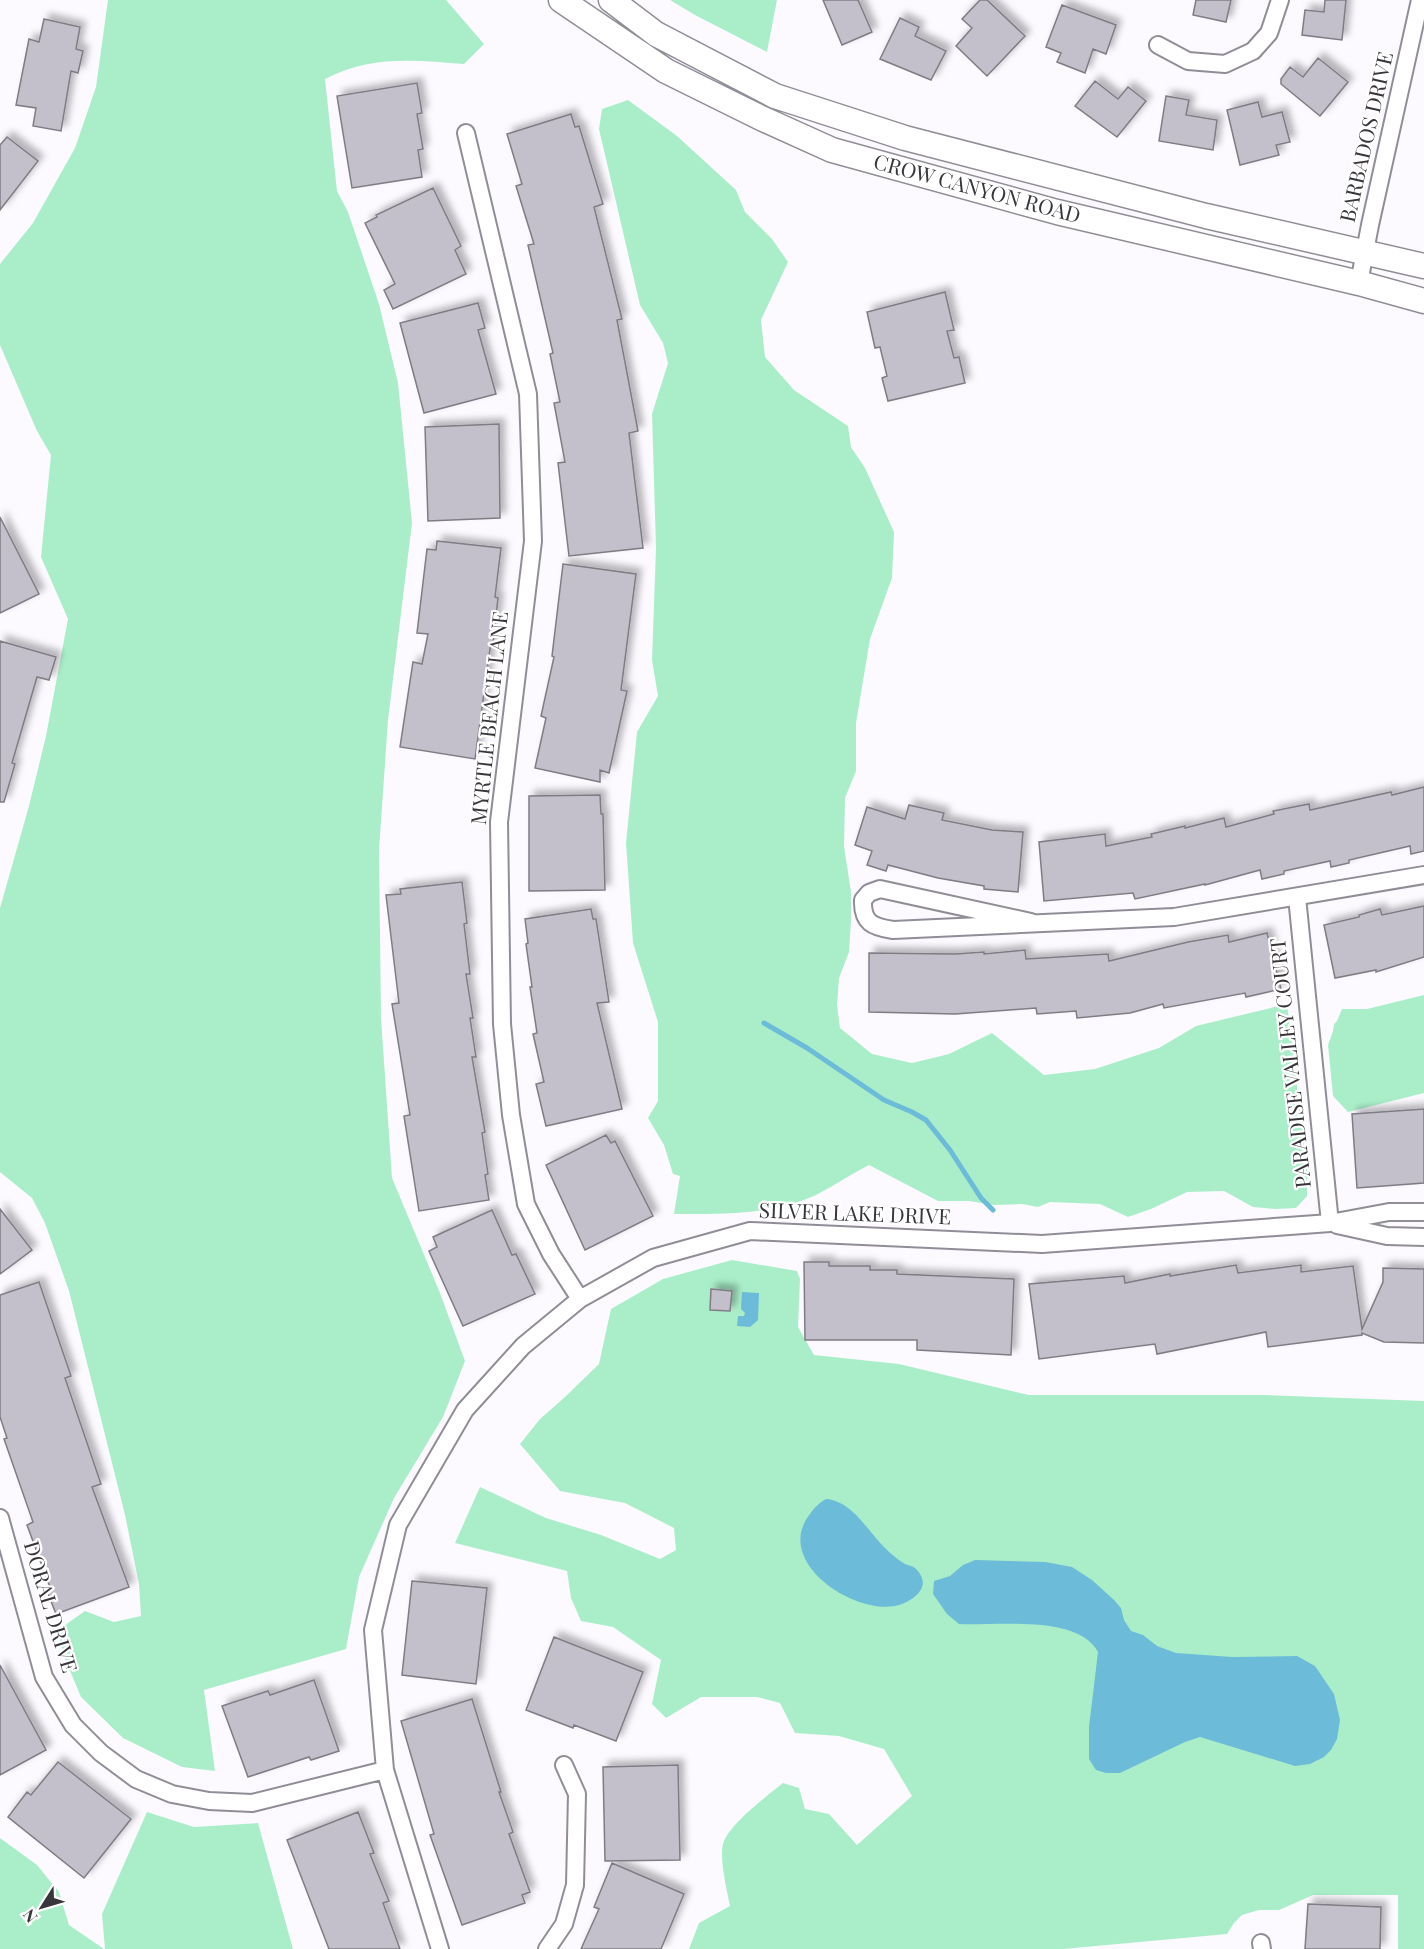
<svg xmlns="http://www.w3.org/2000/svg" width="1424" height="1949" viewBox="0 0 1424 1949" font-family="'Playfair Display',serif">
<defs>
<filter id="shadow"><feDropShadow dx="5.5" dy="-5.5" stdDeviation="3" flood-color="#0004"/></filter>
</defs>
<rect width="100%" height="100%" fill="#fcfaff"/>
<!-- green -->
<path fill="#aaeec9" d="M108,0H446L484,44L464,64C415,60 370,55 325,79L337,191L348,212L379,304L398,383L412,523L388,720L379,850L381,1018L392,1178L440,1293L465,1361L443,1417L394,1498L359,1577L346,1649L204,1690L215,1771L182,1767L123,1738L81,1697L63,1654L58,1630L85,1611L114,1622L141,1616L139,1584L125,1515L69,1291L45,1223L32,1198L0,1172V908L29,806L46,736L68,619L41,557L51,455L37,431L0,345V264L33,223L75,148L96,87Z
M670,0H777L767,52L695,15Z
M628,100L677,136L736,190L745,212L772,239L788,262L761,320L765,357L794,390L848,426L851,447L865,468L894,532L892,578L870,639L856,723V771L845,798L844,846L851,892V921L849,952L839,978L837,1005L840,1028L872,1054L912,1063L949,1054L992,1033L1044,1075L1095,1069L1159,1048L1196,1026L1287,1004L1307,1169V1196L1296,1208L1275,1209L1253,1207L1224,1191L1187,1192L1151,1209L1128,1217L1100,1204L1050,1202L1038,1207L1022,1204L994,1205L969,1201H938L869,1165C851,1174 834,1186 816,1195C773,1215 721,1214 674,1214L680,1176L673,1174L664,1145L648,1118L658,1101V1022L633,943L626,843L637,732L658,696L652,660L656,548L652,414L668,363L663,343L640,305L599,129L602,109Z
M1424,995V1093L1348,1112L1333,1096L1328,1045L1333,1031L1334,1024L1337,1021L1342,1009H1367Z
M732,1260L797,1271L800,1279L798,1327L814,1355L899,1364L1029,1395H1263L1424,1401V1949H1398V1895H1313L1279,1910H1259L1242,1915L1234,1923L1227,1934L1063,1949H689L699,1923L730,1906C727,1890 718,1855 724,1841C732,1822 767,1796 783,1783L799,1788L805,1809L829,1814L857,1845L912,1796L884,1749L839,1736L795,1733L780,1703L757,1697H701L666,1718L652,1704L661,1660L613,1627L581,1621L571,1598L567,1571L455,1543L480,1487L546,1518L601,1535L660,1559L676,1550L674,1528L625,1503L560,1491L520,1444L540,1419L565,1397L599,1364L611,1309L663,1279Z
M147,1812L194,1827L258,1823L293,1949H105L102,1914Z
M0,1838L37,1865L59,1892L69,1925L104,1949H0Z"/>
<!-- water -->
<path fill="#6cbbd9" d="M742,1292L759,1293L758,1320L750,1327L737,1326L738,1316H744L745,1313L741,1309Z
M826,1499C852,1501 867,1530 884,1547C890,1553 898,1560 905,1564C910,1566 914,1566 917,1570C932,1586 915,1600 899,1605C856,1617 772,1562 810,1514C815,1507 819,1503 826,1499Z
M975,1560L1045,1562L1072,1567L1092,1580L1114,1600L1121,1608L1124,1620L1131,1631L1143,1635L1157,1646L1176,1653L1232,1657L1297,1656L1315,1666L1334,1694L1340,1720L1337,1739L1331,1750L1324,1757L1310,1764L1295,1766L1200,1737L1185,1742L1120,1773H1106L1096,1770L1089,1759V1727L1098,1652C1078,1614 995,1626 959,1624L947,1614L933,1594L934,1581L950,1576L963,1565Z"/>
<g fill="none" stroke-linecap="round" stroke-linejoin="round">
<!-- stream -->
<path stroke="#6cbbd9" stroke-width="5" d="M764,1023L807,1048L884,1100L912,1112L926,1120L950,1150L981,1198L993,1210"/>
</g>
<!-- building -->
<path fill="#c4c0cb" stroke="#7f7c85" stroke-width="1.5" filter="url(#shadow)" d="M823,0H858L872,32L842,45Z
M980,0H987L1025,36L987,76L956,46L972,28L962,19Z
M1196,0H1231L1226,22L1193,15Z
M1325,0H1346L1342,40L1302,35L1305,10L1324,12Z
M1062,5L1116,25L1106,54L1093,49L1085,73L1057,62L1061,53L1046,47Z
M900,18L919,27L915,36L946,51L931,80L880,59Z
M44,19L80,27L76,49L83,51L78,73L71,71L61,131L33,126L36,108L16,105L29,39L39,42Z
M1318,58L1348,82L1320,116L1281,84V79L1290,67L1303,77Z
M1095,81L1118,99L1128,87L1146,101L1117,137L1075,106Z
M417,83L422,113L417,114L423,149L418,150L422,177L352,188L337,96Z
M1166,96L1189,100L1186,115L1217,120L1213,150L1159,141Z
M1258,102L1262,117L1282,112L1290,142L1276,145L1279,155L1240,165L1227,110Z
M571,114L575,127L579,126L603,204L594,207L622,319L617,320L638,431L629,433L643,548L569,556L558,463L565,462L554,403L560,402L550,354L553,353L528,245L534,244L516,186L522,184L507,134Z
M7,137L38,161L0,210V145Z
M433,188L461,246L455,250L466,274L393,309L384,290L395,284L365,223L377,217L376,215Z
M945,292L954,330L947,331L954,358L959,357L965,383L888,401L882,378L887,376L880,347L875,348L867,312Z
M478,303L485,328L478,330L496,394L424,413L400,323Z
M499,424L500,518L428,521L425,427Z
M0,517L39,594L0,613Z
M437,541L501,548L495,597L498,598L493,642H491L475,759L400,747L413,662L422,664L428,634L417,633L427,549L436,550Z
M563,564L636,574L621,690L627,691L609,773L600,770V782L535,768L546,718L541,716L554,657L552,656Z
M0,641L56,657L49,680L37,677L12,763L15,764L4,802H0Z
M1424,787V851L1411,854L1410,846L1349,860V863L1331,867L1330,861L1284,871V874L1262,879L1260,870L1205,885V884L1135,899L1133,893L1044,901L1039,842L1105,834L1106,846L1152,837L1151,834L1185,826V828L1224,818L1226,827L1274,814L1273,811L1309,804L1310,810L1391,792L1392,795Z
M600,795L601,814H603L605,890L529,891V796Z
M909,805L944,813L942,820L992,830L1023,832L1018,892L984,889V886L938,878L888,865L886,871L867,865L872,851L855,845L867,807L905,819Z
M462,882L467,923L464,924L470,974H466L473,1018H470L476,1057H472L485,1132L482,1133L488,1174L485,1175L489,1200L419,1211L404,1116L410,1115L392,1004L399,1003L386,895L401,894L400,889Z
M1424,906V957L1376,972V970L1335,978L1324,925L1359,917V915L1380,909L1382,915Z
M591,909L593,919H596L609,1002L597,1003L622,1109L546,1126L536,1084L544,1082L533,1034L537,1033L530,987H532L526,944L528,943L525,919Z
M1267,933L1281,989L1246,997L1245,993L1164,1008L1163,1004L1130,1013L1077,1018L1076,1011L1037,1014L1036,1008L955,1014L869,1012V953L955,954L984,952V954L1025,950L1026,959L1108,954L1109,961L1188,942L1228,935L1229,942Z
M1424,1109V1183L1357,1188L1352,1114Z
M606,1135L611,1143L615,1141L653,1216L585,1250L546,1165Z
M0,1209L32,1250L0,1274Z
M492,1210L512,1255L516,1254L535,1294L463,1326L429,1251L437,1247L433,1237Z
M804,1262H829V1266H870V1270H897V1274L1014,1279L1011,1355L917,1350V1340H805Z
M1236,1265L1238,1273L1301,1265V1272L1353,1266L1362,1329L1383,1282V1268L1424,1269V1343L1384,1342L1362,1333V1335L1268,1347L1266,1332L1157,1354L1155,1344L1039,1359L1029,1284L1124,1276L1125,1283L1170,1274V1276Z
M39,1282L71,1376L65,1378L101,1484L92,1487L129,1587L56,1614L47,1591L51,1590L27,1525L33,1522L4,1439L7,1438L0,1417V1295Z
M711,1289L732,1291L730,1311L710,1310Z
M412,1581L487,1588L476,1684L402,1675Z
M554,1637L643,1672L616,1741L574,1725L573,1728L526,1710Z
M0,1665L46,1750L0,1775Z
M314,1680L339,1751L311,1760L309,1757L248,1777L222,1706L268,1691L270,1695Z
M472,1699L501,1792H499L513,1832L509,1834L530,1892L522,1895L525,1903L462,1925L430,1835L434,1834L401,1721Z
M58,1762L131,1819L84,1878L8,1817L27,1792L31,1795Z
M678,1765L680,1860L605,1861L603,1767Z
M358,1812L374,1853L370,1854L389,1901L383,1903L400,1949H329L287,1840Z
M612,1863L684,1894L661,1949H581L599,1909L594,1907Z
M1308,1904L1381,1907L1380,1949H1305Z"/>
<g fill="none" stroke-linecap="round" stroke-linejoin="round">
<defs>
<path id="street" d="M1158,45L1188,61L1225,64L1253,51L1269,33L1280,0
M466,133L528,394L533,541L499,822L502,1024L511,1115L526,1204L551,1254L580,1299
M1359,283L1370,225L1420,0
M1297,897L1330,1223
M1031,922L880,889L869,893L863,900C862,923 873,927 893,930L1174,917L1424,875
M1337,1225L1387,1236L1424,1237
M0,1518L44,1677L73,1725L101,1753L136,1779L172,1794L209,1801L252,1803L385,1770
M1261,1943L1262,1949
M440,1949L385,1770L373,1630L398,1525L465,1410L523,1346L580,1299L653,1258L750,1231L1042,1244L1330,1223L1389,1212H1424
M547,1949L564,1924L575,1885L577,1794L564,1765"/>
<path id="secondary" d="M561,0L666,71L761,118L832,150L1057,212L1359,283L1424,301
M611,0L656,34L775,96L905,138L1206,216L1424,266"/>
</defs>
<!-- street casing -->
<use href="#street" stroke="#918d97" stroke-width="20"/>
<!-- secondary casing -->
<use href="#secondary" stroke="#918d97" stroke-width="27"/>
<!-- street -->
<use href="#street" stroke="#fff" stroke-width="16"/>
<!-- secondary -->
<use href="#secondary" stroke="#fff" stroke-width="24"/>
</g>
<g text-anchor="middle" stroke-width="4.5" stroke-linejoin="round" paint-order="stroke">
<!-- street labels -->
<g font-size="21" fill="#38363b" stroke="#fff">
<text transform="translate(1367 137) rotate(-77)" y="7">BARBADOS DRIVE</text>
<text transform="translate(977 189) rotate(15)" y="7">CROW CANYON ROAD</text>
<text transform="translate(490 718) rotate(-84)" y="7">MYRTLE BEACH LANE</text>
<text transform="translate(1291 1063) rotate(-96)" y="7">PARADISE VALLEY COURT</text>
<text transform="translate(855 1214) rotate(2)" y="7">SILVER LAKE DRIVE</text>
<text transform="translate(50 1607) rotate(73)" y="7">DORAL DRIVE</text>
</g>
</g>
<!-- north arrow -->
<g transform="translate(42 1907) rotate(233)" stroke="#ffffff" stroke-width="4.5" paint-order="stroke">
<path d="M0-4.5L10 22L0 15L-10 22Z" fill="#38363b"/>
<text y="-9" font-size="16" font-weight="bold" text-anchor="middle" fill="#38363b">N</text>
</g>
</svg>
